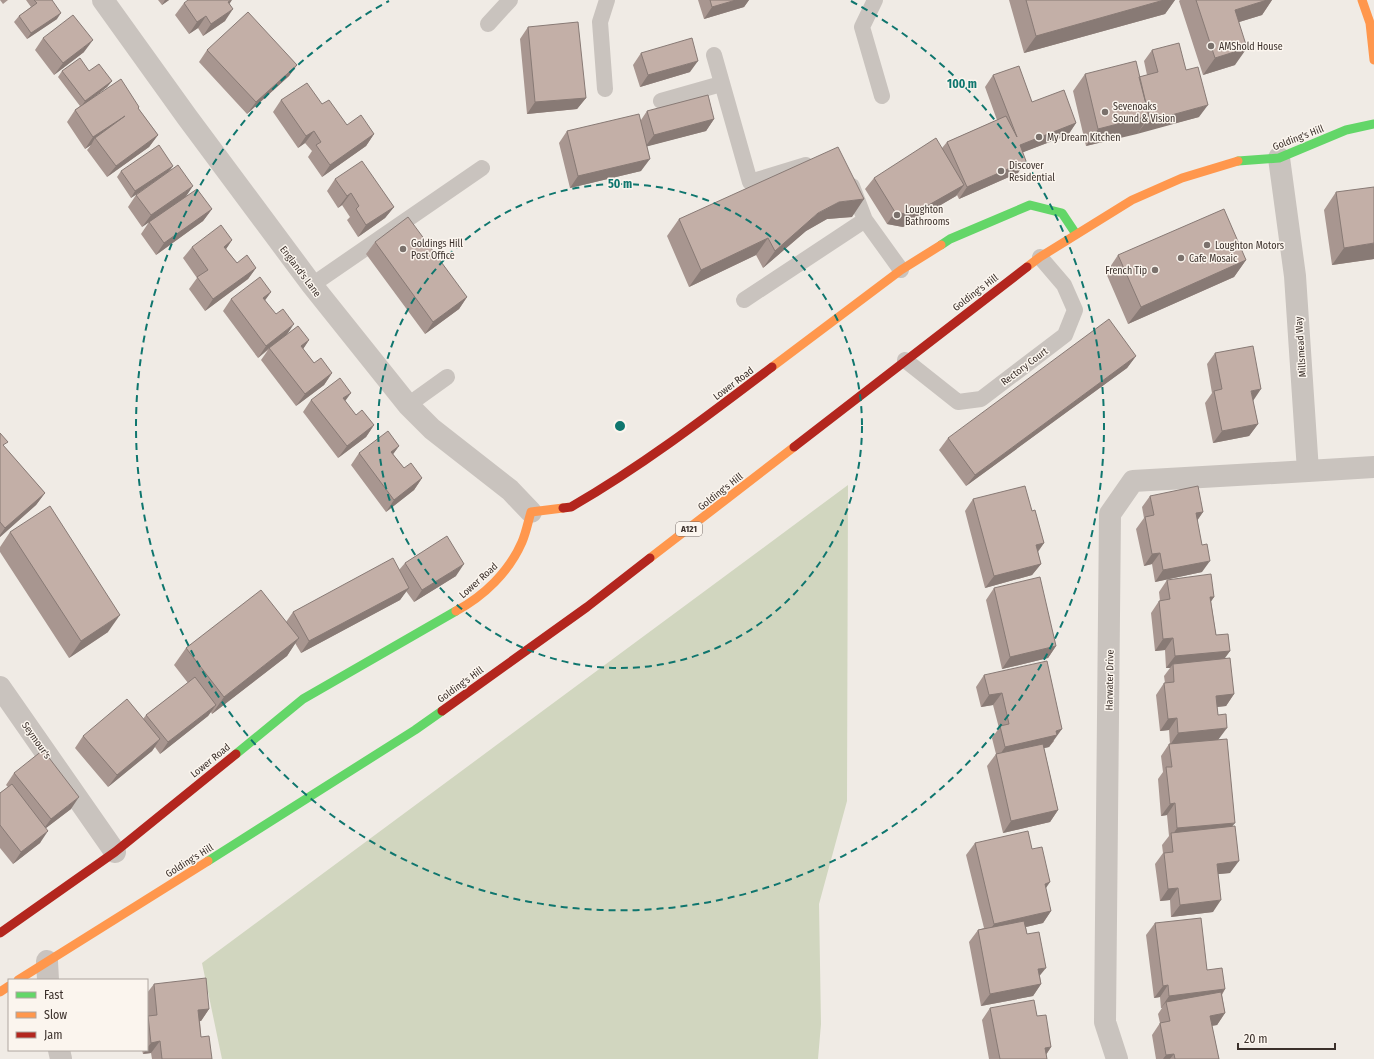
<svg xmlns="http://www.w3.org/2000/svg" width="1374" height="1059" viewBox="0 0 1374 1059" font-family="'Fira Sans Condensed',sans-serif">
<rect width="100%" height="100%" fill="#f0ebe5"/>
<!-- green -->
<path fill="#d1d6bf" d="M848,485L847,801L819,904L821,1024L818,1059H222L202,963Z"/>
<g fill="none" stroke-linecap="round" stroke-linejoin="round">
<!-- lane -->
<path stroke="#c9c3be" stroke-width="16" d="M875,0L862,27L882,96
M488,24L510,0
M714,55L750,182L806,165
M605,89L600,22L607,0
M661,101L721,84
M852,186L865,220L901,270
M312,285L482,168
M744,300L865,220
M905,360L958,402L981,399L1065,335L1075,310L1064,285L1040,257
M408,405L447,377"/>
<!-- street -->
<path stroke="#c9c3be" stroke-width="22" d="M103,0L187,117L312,285L408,405L432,429L510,490L531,512
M1279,158L1295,276L1308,471L1374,467
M0,687L115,852
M47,961L48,980
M59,1050L61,1059
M1117,1059L1105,1022L1110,514L1133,481L1308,471"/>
<!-- fast -->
<path stroke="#63d668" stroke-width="9" d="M1238,161L1279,158L1346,130L1374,124
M941,245L950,239L1030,205L1062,213L1076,234
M236,754L303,699L456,611
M208,861L415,730L442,711"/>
<!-- slow -->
<path stroke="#ff974d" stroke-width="9" d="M1362,0L1370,23L1374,60
M1027,267L1040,257L1132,200L1182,178L1238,161
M772,367L901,270L941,245
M650,558L794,447
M456,611C484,596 509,572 522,542C526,533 528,522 531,512L563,508
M18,980L208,861
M0,992L9,986"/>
<!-- jam -->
<path stroke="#b3261e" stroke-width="9" d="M794,447L1027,267
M563,508L571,507C642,466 706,417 772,367
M442,711L587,607L650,558
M0,933L115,852L236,754"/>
</g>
<!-- wall -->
<path fill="#a89690" d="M0,0H8L3,4Z
M26,0H52L57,19L27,39L14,22L19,16L31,7Z
M158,0H169L162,5Z
M698,0H749L744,7L704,19Z
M1009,0H1175L1165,14L1024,53Z
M1180,0H1272L1262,15L1239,22L1235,65L1203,75L1179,1Z
M184,3L230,4L225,21L203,36L198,28L189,34L175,15Z
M528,27L586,98L577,109L527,114L520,39Z
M43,38L84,52L54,75L35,50Z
M207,50L297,65L289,76L247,114L199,62Z
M1152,50L1186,70L1199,117L1086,146L1073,91L1085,74L1139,77L1147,75L1144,61Z
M641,53L690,72L640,87L633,65Z
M62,71H89L112,81L107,87L92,99L139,107L138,108L158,135L149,147L107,177L87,150L91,145L85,149L67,122L75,110L80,106L58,77Z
M993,75L1032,102L1076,123L1068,135L1023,152L1018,173L959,199L957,195L956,196L903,227L887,224L865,189L874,178L942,148L947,142L997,120L985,87Z
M281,100L322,104L347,125L374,134L366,146L322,177L308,157L312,151L305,143L298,148L273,112Z
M647,111L714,119L706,131L647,146L641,171L570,188L559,143L567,131L641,120Z
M173,166L169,172L185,197L212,209L203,221L156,255L141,234L149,222L152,220L142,227L128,207L136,195L159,179L131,198L117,177L121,171Z
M335,179L394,207L385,218L358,237L347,220L350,217L342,205L338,208L327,191Z
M1336,192L1374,259L1332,265L1324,210Z
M852,217L827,219L806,231L763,268L756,255L689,287L667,236L679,219Z
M232,240L226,249L237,263L256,268L248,279L205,311L189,289L197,278L183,258L192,247Z
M375,242L467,297L459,309L425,334L366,254Z
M1118,255L1246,260L1234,277L1128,324L1106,273Z
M271,292L265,300L287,335L309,340L303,349L314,363L332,373L324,385L296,406L261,360L268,350L258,358L223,311L231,299Z
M1215,353L1253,401L1258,424L1249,436L1213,443L1205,403L1212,393L1207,364Z
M1136,356L1127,368L966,486L939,450L948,438Z
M311,400L345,401L356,415L374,425L366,437L338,458L303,412Z
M0,433L4,447L45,493L36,505L0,537Z
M399,446L393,454L404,468L422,478L414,490L386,512L351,465L359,453Z
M1150,496L1203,512L1197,520L1202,572L1155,582L1152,564L1144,566L1136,529L1144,518L1142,507Z
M973,499L1032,511L1044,543L1038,552L1041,564L1032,575L985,588L965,511Z
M10,532L108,632L69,658L0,552V547Z
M405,563L456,576L414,602L406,591L400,600L301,653L295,643L287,656L212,714L211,712L208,716L160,754L155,747L152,751L108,787L75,748L83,736L143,719L146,715L188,683L174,665L186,648L286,622L293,612L399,570Z
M1167,580L1214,597L1211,601L1216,635L1230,651L1225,658L1234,694L1226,706L1217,707L1218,740L1232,827L1230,873L1218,874L1213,912L1171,917L1170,900L1160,901L1155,864L1163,853L1162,845L1169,836L1167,815L1161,816L1158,779L1163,772L1161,756L1169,744H1170L1169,730L1160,731L1156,695L1164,683H1165L1164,676L1170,668H1166L1165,650L1155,651L1151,613L1159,601H1160L1159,592Z
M994,588L1056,646L1048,658L1002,669L986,600Z
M984,675L1054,741L1049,747L1044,748L1058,810L1050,822L1003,833L987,766L996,754L992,738L999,728L993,705L981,707L976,687Z
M14,773L71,809L46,828L40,843L13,864L0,848V793L8,787L6,785Z
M975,843L1032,849L1046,889L1051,911L1043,923L1026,927L1027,934L1040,976L1041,984L1033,996L981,1006L969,942L978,930L984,928L966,855Z
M1155,923L1207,970L1225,989L1222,995L1225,1013L1217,1025L1212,1026L1219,1059H1156L1152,1035L1160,1023L1158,1014L1162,1008H1161L1160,997L1154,998L1146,935Z
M154,984L209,1009L201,1021H200L201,1037L212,1059H152L151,1053L143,1054L142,1050H147V1017H148L147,993Z
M990,1008L1037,1016L1051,1047L1046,1055L1047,1059H989L982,1020Z"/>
<!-- shaded-wall -->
<path fill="#887a75" d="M165,0H169L162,5Z
M231,0H232L226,9L228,2Z
M736,0H749L744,7L704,19L712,7Z
M1164,0H1175L1165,14L1024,53L1036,36Z
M1267,0H1272L1262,15L1223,27L1235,10Z
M233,9L225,21L203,36L211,24Z
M61,13L57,19L27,39L31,33Z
M206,16L198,28L189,34L197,22Z
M93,40L84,52L54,75L63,63Z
M1247,48L1235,65L1203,75L1215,58Z
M698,61L690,72L640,87L648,75Z
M297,65L289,76L247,114L256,102Z
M112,81L107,87L81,107L85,101Z
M586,98L577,109L527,114L535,102Z
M1208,105L1199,117L1137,134L1146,122Z
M125,116L95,138L91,145L85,149L93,137Z
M1149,116L1137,134L1086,146L1098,129Z
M714,119L706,131L645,147L654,135Z
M1076,123L1068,135L1011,157L1020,145Z
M314,131L305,143L298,148L306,136Z
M374,134L366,146L322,177L330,165Z
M158,135L149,147L107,177L116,166Z
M650,159L641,171L570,188L578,176Z
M1026,161L1018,173L959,199L967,187Z
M173,166L168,172L131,198L135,191Z
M964,185L956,196L903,227L887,224L895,212Z
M193,186L185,198L142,227L151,215Z
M351,193L342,205L338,208L347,196Z
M864,199L852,217L827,219L806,231L763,268L775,251L818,213L839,202Z
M394,207L385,218L358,237L366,225Z
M212,209L203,221L156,255L164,243Z
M768,238L756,255L689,287L701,270Z
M232,240L224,252V247Z
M1374,243V259L1332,265L1344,248Z
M1246,260L1234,277L1128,324L1141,307Z
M256,268L248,279L205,311L213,299Z
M271,292L263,303V298Z
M467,297L459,309L425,334L433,322Z
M294,324L286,336L269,348L258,358L266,346Z
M309,340L301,352V346Z
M1136,356L1127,368L966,486L975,475Z
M332,373L324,385L296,406L305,394Z
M1261,389L1253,401L1251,391Z
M351,393L343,404V398Z
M1258,424L1249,436L1213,443L1222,431Z
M374,425L366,437L338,458L347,446Z
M399,446L391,457V452Z
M422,478L414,490L386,512L394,500Z
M45,493L36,505L0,537V535L5,528Z
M1203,512L1195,524L1196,513Z
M1044,543L1035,555L1036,545Z
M1160,553L1152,564L1144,566L1152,554Z
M1210,561L1202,572L1155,582L1163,570Z
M464,564L456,576L414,602L422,590Z
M1041,564L1032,575L985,588L994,576Z
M409,588L400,600L301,653L309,641Z
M1210,597H1214L1206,609Z
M120,615L108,632L69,658L81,641Z
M299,638L287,656L212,714L224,697Z
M1173,638L1165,650L1155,651L1163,639Z
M1056,646L1048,658L1002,669L1010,657Z
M1230,651L1221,663L1173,664L1170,668H1166L1175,656Z
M1002,693L993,705L981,707L989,695Z
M1234,694L1226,706L1207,708L1216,696Z
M216,705L208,716L160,754L168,742Z
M1177,718L1169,730L1160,731L1168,719Z
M1227,728L1218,740L1170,745L1178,733Z
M1062,729L1049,747L997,759L1005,747Z
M160,739L152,751L108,787L117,775Z
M79,797L71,809L42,831L51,819Z
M1175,803L1167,815L1161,816L1170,804Z
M1058,810L1050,822L1003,833L1011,821Z
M1235,823L1226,834L1171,837L1177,828Z
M48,831L40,843L13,864L21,852Z
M1239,861L1230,873L1209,875L1217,864Z
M1050,882L1042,894L1045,884Z
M1178,888L1170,900L1160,901L1168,889Z
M1221,900L1213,912L1171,917L1180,905Z
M1051,911L1043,923L986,936L994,924Z
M1046,968L1037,979L1038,969Z
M1041,984L1033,996L981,1006L990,994Z
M1168,985L1160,997L1154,998L1163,986Z
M1225,989L1217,1001L1166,1002L1161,1008L1169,996Z
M209,1009L201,1021L190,1022L198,1010Z
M1225,1013L1217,1025L1202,1027L1210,1016Z
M160,1041L151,1053L143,1054L146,1050H147V1048L151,1043Z
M1051,1047L1043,1059L1045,1048Z
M1174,1054L1170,1059H1163L1166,1055Z"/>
<!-- building -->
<path fill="#c3afa7" stroke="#887a75" d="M34,0H52L61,13L31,33L19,16L37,3Z
M188,0H231L228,2L233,9L211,24L206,16L197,22L184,3Z
M710,0H736L712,7Z
M1026,0H1164L1036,36Z
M1196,0H1267L1235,10L1247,48L1215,58Z
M248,12L297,65L256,102L207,50Z
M73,15L93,40L63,63L43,38Z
M578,22L586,98L535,102L528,27Z
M692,38L698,61L648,75L641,53Z
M1179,43L1186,70L1198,67L1208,105L1146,122L1149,116L1139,77L1158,72L1152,50Z
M80,58L89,71L99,64L112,81L85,101L62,71Z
M1136,61L1149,116L1098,129L1085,74Z
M1019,66L1032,102L1064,90L1076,123L1020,145L1026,161L967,187L947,142L1006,116L1017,137L993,75Z
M121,79L139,107L138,108L158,135L116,166L95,138L125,116L93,137L75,110Z
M307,83L322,104L329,100L347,125L361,115L374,134L330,165L316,145L321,142L314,131L306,136L281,100Z
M708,95L714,119L654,135L647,111Z
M639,114L650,159L578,176L567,131Z
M936,138L964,185L911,215L895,212L874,178Z
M159,145L173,166L135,191L121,171Z
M838,147L864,199L839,202L818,213L775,251L768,238L701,270L679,219Z
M362,161L394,207L366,225L356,209L359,206L351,193L347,196L335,179Z
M178,165L193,186L151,215L136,195Z
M1374,187V243L1344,248L1336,192Z
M197,189L212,209L164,243L149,222Z
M1224,209L1246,260L1141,307L1118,255Z
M408,217L467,297L433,322L375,242Z
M221,225L232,240L224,247L237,263L247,255L256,268L213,299L197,277L208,270L192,247Z
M260,277L271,292L263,298L276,314L283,309L294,324L266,346L231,299Z
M1109,319L1136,356L975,475L948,438Z
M298,326L309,340L301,346L314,363L321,358L332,373L305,394L269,348Z
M1253,346L1261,389L1251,391L1258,424L1222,431L1214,391L1222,389L1215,353Z
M340,378L351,393L343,398L356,415L362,410L374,425L347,446L311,400Z
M388,431L399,446L391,452L404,468L411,463L422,478L394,500L359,453Z
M0,433L8,442L3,445L45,493L5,528L0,522Z
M1025,486L1032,511L1035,510L1044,543L1036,545L1041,564L994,576L973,499Z
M1198,486L1203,512L1196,513L1202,545L1207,544L1210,561L1163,570L1160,553L1152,554L1145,517L1154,515L1150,496Z
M50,506L120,615L81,641L10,532Z
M447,536L464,564L422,590L405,563Z
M393,558L409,588L309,641L293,612Z
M1211,574L1214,597H1210L1216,635L1228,634L1230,651L1175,656L1173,638L1163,639L1159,601L1170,599L1167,580Z
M1040,577L1056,646L1010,657L994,588Z
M261,590L299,638L224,697L186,648Z
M1230,658L1234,694L1216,696L1218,715L1226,714L1227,728L1178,733L1177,718L1168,719L1164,683L1174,682L1173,664Z
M1047,661L1062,729L1056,731L1057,735L1005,747L1000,726L1009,724L1002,693L989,695L984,675Z
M195,677L216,705L168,742L146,715Z
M127,699L160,739L117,775L83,736Z
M1227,739L1235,823L1177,828L1175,803L1170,804L1168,785L1166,767H1172L1169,744Z
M1043,744L1058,810L1011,821L996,754Z
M43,750L79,797L51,819L14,773Z
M12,784L48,831L21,852L0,825V793Z
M1235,826L1239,861L1217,864L1221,900L1180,905L1178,888L1168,889L1164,853L1173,852L1171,833Z
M1028,831L1032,849L1042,847L1050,882L1045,884L1051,911L994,924L975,843Z
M1201,918L1207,970L1222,968L1225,989L1169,996L1168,985L1163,986L1155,923Z
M1024,921L1027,934L1039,932L1046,968L1038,969L1041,984L990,994L978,930Z
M206,978L209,1009L198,1010L201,1037L209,1036L212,1059H162L160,1041L151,1043L148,1016L157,1015L154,984Z
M1221,992L1225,1013L1210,1016L1219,1059H1175L1174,1054L1166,1055L1160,1023L1170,1021L1166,1002Z
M1034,1000L1037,1016L1046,1015L1051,1047L1045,1048L1047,1059H1000L990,1008Z"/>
<!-- distance rings -->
<g fill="none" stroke="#0f766e" stroke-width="2" stroke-dasharray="7 5">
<circle cx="620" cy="426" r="242"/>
<path d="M851 1A484 484 0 1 1 389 1"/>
</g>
<!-- markers -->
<g fill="#7a716c" stroke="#fbf5ee" stroke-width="1.5">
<circle cx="1211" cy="46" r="4"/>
<circle cx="1105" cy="112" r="4"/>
<circle cx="1039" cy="137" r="4"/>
<circle cx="1001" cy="171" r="4"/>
<circle cx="897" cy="215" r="4"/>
<circle cx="1207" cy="245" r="4"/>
<circle cx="403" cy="249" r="4"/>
<circle cx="1181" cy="258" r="4"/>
<circle cx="1155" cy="270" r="4"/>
</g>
<g text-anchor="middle" stroke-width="3" stroke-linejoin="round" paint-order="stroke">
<!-- shield labels -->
<rect fill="#fbf5ee" stroke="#756b66" stroke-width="1" x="676" y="522" width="26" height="14" rx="3"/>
<g font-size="9" font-weight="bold" fill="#3b302b">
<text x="689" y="532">A121</text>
</g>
<!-- poi labels -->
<g font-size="10" fill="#3b302b" stroke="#fbf5ee" text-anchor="start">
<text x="1219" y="50">AMShold House</text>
<text x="1113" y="110">Sevenoaks<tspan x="1113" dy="12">Sound &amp; Vision</tspan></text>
<text x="1047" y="141">My Dream Kitchen</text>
<text x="1009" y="169">Discover<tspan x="1009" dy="12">Residential</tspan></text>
<text x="905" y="213">Loughton<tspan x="905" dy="12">Bathrooms</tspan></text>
<text x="411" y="247">Goldings Hill<tspan x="411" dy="12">Post Office</tspan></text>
<text x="1215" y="249">Loughton Motors</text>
<text x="1189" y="262">Cafe Mosaic</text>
<text x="1147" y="274" text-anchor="end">French Tip</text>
</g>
<!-- street labels -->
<g font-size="10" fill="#3b302b" stroke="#fbf5ee">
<text transform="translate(1298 137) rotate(-21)" y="4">Golding's Hill</text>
<text transform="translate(301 271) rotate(53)" y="4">England's Lane</text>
<text transform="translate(975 292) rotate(-37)" y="4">Golding's Hill</text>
<text transform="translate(1300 347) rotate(-94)" y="4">Millsmead Way</text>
<text transform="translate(1024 366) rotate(-37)" y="4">Rectory Court</text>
<text transform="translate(733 383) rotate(-37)" y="4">Lower Road</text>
<text transform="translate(720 491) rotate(-38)" y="4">Golding's Hill</text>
<text transform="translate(478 580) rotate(-42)" y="4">Lower Road</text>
<text transform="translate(1109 680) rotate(-89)" y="4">Harwater Drive</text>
<text transform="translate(460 684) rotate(-36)" y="4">Golding's Hill</text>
<text transform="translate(37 740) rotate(55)" y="4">Seymour's</text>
<text transform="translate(210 760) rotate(-39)" y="4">Lower Road</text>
<text transform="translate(189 860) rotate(-32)" y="4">Golding's Hill</text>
</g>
</g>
<circle cx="620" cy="426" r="6" fill="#0f766e" stroke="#fbf5ee" stroke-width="2"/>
<g font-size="12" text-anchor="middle" font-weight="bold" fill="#0f766e" stroke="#fbf5ee" stroke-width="3" stroke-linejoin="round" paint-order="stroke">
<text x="962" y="88">100 m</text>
<text x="620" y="188">50 m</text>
</g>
<!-- legend -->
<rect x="8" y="979" width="140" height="72" fill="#fbf5ee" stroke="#aea6a0"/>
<rect x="16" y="992" width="20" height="6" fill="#63d668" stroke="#aea6a0"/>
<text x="44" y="999" font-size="12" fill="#3b302b">Fast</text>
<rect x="16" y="1012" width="20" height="6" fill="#ff974d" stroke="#aea6a0"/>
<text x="44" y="1019" font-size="12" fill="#3b302b">Slow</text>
<rect x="16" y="1032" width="20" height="6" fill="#b3261e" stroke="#aea6a0"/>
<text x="44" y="1039" font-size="12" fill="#3b302b">Jam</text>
<!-- scale -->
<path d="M1238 1043v6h97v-6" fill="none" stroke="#3b302b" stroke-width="2"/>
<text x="1244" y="1043" font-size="12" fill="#3b302b" stroke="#fbf5ee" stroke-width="3" paint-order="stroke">20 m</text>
</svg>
